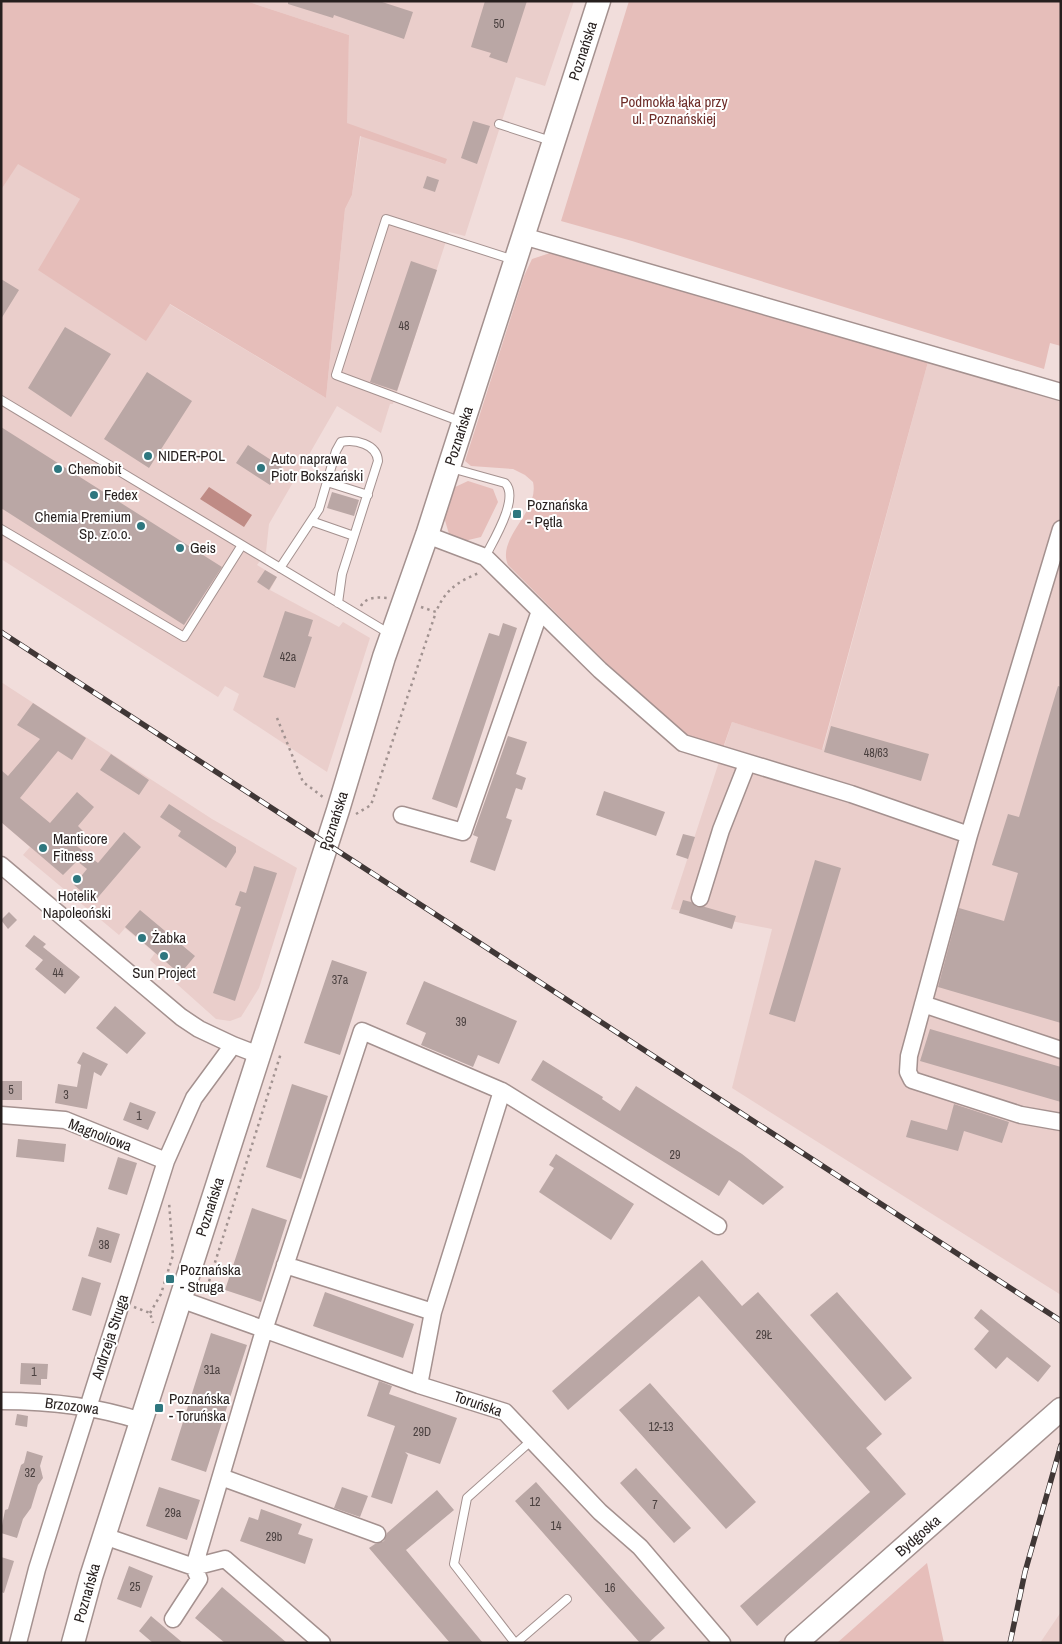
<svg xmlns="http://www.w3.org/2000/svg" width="1062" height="1644" viewBox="0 0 1062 1644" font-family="'Archivo Narrow',sans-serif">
<rect width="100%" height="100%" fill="#f1dddb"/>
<!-- built -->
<path fill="#eacecb" d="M246,1H574L545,86L516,77L465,236L449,232L393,404H390L381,433L337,406L269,524L266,552L257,565L277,577L270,590L339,627L343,622L370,638L327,772L233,710L239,694L225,686L218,697L1,559V190L18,163L80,199L146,340L169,304L326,398L345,209L352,195L361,135L444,164L346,123L349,35Z
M928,362L1061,402V1295L732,1088L772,929L671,909L732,722L823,749Z
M1,682L212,819L297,868L259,988L241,1017L230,1021L216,1019L150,960L155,953L125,928L119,935L23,855L30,847L1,822Z
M1061,1612V1643H1040Z"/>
<!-- green -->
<path fill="#e6beba" d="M1,1H246L349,35L347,123L447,159L445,164L360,136L352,195L345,209L326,398L170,304L146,341L38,270L80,199L18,164L1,190Z
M629,1H1061V346L1050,343L1044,369L632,241L561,221Z
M550,253L928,362L822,750L732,722L723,748L697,740L679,731L658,709L604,661L508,565C496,537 540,512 533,482L525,475L513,469L471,466L465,461L524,276L532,259Z
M468,481L493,489L498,502L481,537L464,541L449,534L444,517L453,488Z
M927,1563L944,1643H837Z"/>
<!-- water -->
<path fill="#bf8b85" d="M209,487L252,515L244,527L200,499Z"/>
<!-- building -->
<path fill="#baa7a5" d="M288,1H379L413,12L404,39L334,15L333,18L288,4Z
M485,1H527L507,63L489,57L491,53L471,47Z
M473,121L490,126L477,164L461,158Z
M427,176L439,180L435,192L423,188Z
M411,261L437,270L397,391L370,382Z
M1,279L19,290L1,319Z
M65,327L111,354L71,417L28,388Z
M147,372L192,401L149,468L104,439Z
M1,427L222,567L184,625L1,508Z
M248,445L282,467L270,485L236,463Z
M332,492L359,500L354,516L327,508Z
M265,570L277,577L269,590L257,582Z
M285,611L313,620L308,636L312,637L295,688L263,677Z
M503,623L517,628L457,808L432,799L489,633L499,636Z
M1058,686L1061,687V1023L938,987L959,908L1004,921L1018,873L992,865L1008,814L1019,817Z
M33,703L86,738L72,760L58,751L20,798L50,823L77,792L94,807L78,826L83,831L73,843L98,863L124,832L141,847L94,902L74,885L87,869L77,861L63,875L1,822V770L8,776L40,739L17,725Z
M831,726L929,754L921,781L824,752Z
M508,736L527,742L516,774L526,778L522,790L516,788L506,818L512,820L495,871L470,862L478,837L473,835Z
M111,754L149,780L139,795L100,770Z
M604,791L665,812L656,836L596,815Z
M169,804L236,847V852L226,868L178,836L181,831L160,817Z
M683,834L695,837L688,859L676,855Z
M815,860L841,868L795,1022L769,1014Z
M254,866L277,873L235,1001L213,993L241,907L235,905L240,891L246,893Z
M683,900L691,902L697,907H705L736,916L732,929L679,913Z
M140,910L195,956L180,974L125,927Z
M9,912L17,920L8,929L1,920Z
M34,935L46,944L43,947L80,977L65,994L35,969L43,960L25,946Z
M332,960L367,972L340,1055L304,1043Z
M424,981L517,1021L499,1064L478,1055L473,1067L421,1045L426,1033L406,1024Z
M115,1006L146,1033L127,1054L96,1028Z
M930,1029L1061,1067V1102L920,1061Z
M83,1052L108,1064L101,1076L94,1072L87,1109L55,1103L58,1084L77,1087L81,1065L77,1063Z
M543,1060L603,1097L602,1099L620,1111L636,1086L742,1154L784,1187L763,1205L729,1180L719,1196L531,1080Z
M1,1081H22V1100H1Z
M292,1084L328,1096L301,1179L266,1167Z
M130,1102L156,1112L148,1130L123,1120Z
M954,1104L1009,1122L1002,1143L964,1131L958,1151L906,1137L911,1120L947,1130Z
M18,1139L66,1144L64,1162L16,1157Z
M556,1154L634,1204L611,1240L539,1192L554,1168L549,1165Z
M118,1157L137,1163L127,1195L108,1189Z
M252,1208L287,1220L261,1302L225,1290Z
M97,1227L120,1234L111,1263L88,1256Z
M702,1260L742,1306L758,1292L882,1434L866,1448L906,1494L757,1626L740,1606L870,1492L785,1394L699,1296L568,1410L552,1391Z
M82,1277L101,1283L91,1316L72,1310Z
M325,1292L414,1324L403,1358L313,1326Z
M837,1292L912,1378L885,1401L810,1315Z
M981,1309L1051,1366L1038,1382L1007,1357L996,1369L974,1349L989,1331L974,1318Z
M211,1333L247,1345L206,1472L171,1460Z
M21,1363L48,1364L47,1379H41V1385L20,1384Z
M379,1381L392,1386L389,1394L457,1418L440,1464L405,1452L408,1455L392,1504L371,1497L395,1426L367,1416Z
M650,1383L756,1502L726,1529L619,1410Z
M17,1414L28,1416L27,1427L15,1425Z
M27,1451L43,1456L40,1466L43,1478L38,1485L31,1508L23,1519L17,1538L1,1533V1531L5,1510L8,1509L21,1465L24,1463Z
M636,1468L691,1528L674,1543L620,1483Z
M536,1482L665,1628L648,1643H640L515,1501Z
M159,1487L200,1500L187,1540L146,1526Z
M342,1487L368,1496L360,1517L334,1508Z
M437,1490L454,1510L406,1550L483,1643H450L369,1548L375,1544L384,1541L387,1533Z
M261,1509L302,1524L298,1534L313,1539L305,1564L240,1541L249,1517L258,1520Z
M1,1557L14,1561L4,1593L1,1592Z
M129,1566L153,1576L141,1608L117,1599Z
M222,1587L287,1643H225L195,1618Z
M151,1616L183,1643H153L139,1631Z"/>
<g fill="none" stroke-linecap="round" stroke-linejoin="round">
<defs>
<path id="lane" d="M499,124L551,141
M1,400L390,634
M462,422L336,375L386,219L514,260
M451,468L505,483C520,498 493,541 485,557
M327,482L368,495
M311,521L354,536
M1,529L184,637L242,545
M280,568L319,509L336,451L341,442C355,439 377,444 378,461L342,574L338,603
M515,1643L454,1564L467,1498L532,1440
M516,1643L567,1599"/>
<path id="street" d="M523,236L1061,392
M427,535L485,557L600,670L683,743L851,794L969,835L1061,529
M402,815L463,832L540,611
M969,835L909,1056L908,1072L912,1080L1021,1115L1061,1122
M1,865L181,1017L199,1029L233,1045
M700,898L721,830L747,764
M923,1004L1061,1050
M1,1115L65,1120L166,1161
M285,1265L433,1312
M180,1299L419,1385L505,1412L600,1512L640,1547L722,1643
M419,1385L433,1312L502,1091
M1,1401C48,1401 96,1406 141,1421
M221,1477L377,1534
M104,1536L194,1567L225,1559L322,1643
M173,1619L199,1579L194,1567L265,1327L362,1031L502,1091L718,1226
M18,1643L37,1569L166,1161L194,1098L233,1045L259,1055"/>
<path id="secondary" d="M73,1643L91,1577L338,810L384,657L427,535L599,1
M796,1643L1061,1409"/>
</defs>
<!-- lane casing -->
<use href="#lane" stroke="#a4918f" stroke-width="10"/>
<!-- street casing -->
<use href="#street" stroke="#a4918f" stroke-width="19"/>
<!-- secondary casing -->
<use href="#secondary" stroke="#a4918f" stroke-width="25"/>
<!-- path -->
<path stroke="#a19290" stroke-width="2.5" stroke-dasharray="2.5 4" stroke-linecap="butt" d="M361,606C366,597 377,597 387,598
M421,607L436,612C445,590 457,582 479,573
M277,718L303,782L323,797
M356,814L371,805L436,612
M208,1293L206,1291L281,1053
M134,1307L150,1313L153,1323
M150,1313L161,1294L173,1255L169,1202"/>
<!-- lane -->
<use href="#lane" stroke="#fff" stroke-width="8"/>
<!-- street -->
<use href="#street" stroke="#fff" stroke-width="16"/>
<!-- secondary -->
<use href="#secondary" stroke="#fff" stroke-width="22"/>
<defs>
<path id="rail" d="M1,632L1061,1321
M1010,1643L1025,1572L1061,1445"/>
</defs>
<!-- rail casing -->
<use href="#rail" stroke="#403736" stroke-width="5.5"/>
<!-- rail -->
<use href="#rail" stroke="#fff" stroke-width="4" stroke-dasharray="11" stroke-linecap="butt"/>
</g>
<!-- markers -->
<g fill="#2e777f" stroke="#fff" stroke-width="2">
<circle cx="148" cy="456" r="5"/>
<circle cx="261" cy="468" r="5"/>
<circle cx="58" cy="469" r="5"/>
<circle cx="94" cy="495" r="5"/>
<rect x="512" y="509" width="10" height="10" rx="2.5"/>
<circle cx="141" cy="526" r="5"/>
<circle cx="180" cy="548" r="5"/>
<circle cx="43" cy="848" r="5"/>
<circle cx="77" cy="879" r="5"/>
<circle cx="142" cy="938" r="5"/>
<circle cx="164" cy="956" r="5"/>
<rect x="165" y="1274" width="10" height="10" rx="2.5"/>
<rect x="154" y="1403" width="10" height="10" rx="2.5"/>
</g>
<g text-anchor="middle" stroke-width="4" stroke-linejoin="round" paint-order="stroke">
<!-- number labels -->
<g font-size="12" fill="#4b4140">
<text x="499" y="28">50</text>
<text x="404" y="330">48</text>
<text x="288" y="661">42a</text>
<text x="876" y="757">48/63</text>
<text x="58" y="977">44</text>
<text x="340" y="984">37a</text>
<text x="461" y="1026">39</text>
<text x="11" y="1094">5</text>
<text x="66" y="1099">3</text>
<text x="139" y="1120">1</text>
<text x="675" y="1159">29</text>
<text x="104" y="1249">38</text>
<text x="764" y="1339">29Ł</text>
<text x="212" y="1374">31a</text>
<text x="34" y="1376">1</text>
<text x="661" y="1431">12-13</text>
<text x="422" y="1436">29D</text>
<text x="30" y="1477">32</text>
<text x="535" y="1506">12</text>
<text x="655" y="1509">7</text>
<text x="173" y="1517">29a</text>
<text x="556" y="1530">14</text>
<text x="274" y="1541">29b</text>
<text x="135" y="1591">25</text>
<text x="610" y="1592">16</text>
</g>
<!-- street labels -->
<g font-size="15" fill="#261f1e" stroke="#fff">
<text transform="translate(583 51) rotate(-72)" y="5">Poznańska</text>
<text transform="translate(459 436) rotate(-72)" y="5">Poznańska</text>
<text transform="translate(334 821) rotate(-72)" y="5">Poznańska</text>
<text transform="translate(100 1135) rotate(21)" y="5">Magnoliowa</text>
<text transform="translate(210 1207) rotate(-72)" y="5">Poznańska</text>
<text transform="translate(110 1337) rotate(-72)" y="5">Andrzeja Struga</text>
<text transform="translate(478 1404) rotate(19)" y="5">Toruńska</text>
<text transform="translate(72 1406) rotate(7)" y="5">Brzozowa</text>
<text transform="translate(918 1536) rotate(-41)" y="5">Bydgoska</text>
<text transform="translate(87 1593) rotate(-74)" y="5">Poznańska</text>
</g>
<!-- park labels -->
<g font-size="15" fill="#6e2d29" stroke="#fff">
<text x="674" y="107">Podmokła łąka przy<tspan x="674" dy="17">ul. Poznańskiej</tspan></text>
</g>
<!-- poi labels -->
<g font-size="15" fill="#261f1e" stroke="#fff" text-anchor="start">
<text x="158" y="461">NIDER-POL</text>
<text x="271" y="464">Auto naprawa<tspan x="271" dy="17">Piotr Bokszański</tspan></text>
<text x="68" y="474">Chemobit</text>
<text x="104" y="500">Fedex</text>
<text x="527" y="510">Poznańska<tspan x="527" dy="17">- Pętla</tspan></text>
<text x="131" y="522" text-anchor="end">Chemia Premium<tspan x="131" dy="17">Sp. z.o.o.</tspan></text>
<text x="190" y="553">Geis</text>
<text x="53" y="844">Manticore<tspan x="53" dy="17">Fitness</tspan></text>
<text x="77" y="901" text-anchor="middle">Hotelik<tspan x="77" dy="17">Napoleoński</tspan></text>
<text x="152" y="943">Żabka</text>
<text x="164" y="978" text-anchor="middle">Sun Project</text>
<text x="180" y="1275">Poznańska<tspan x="180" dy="17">- Struga</tspan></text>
<text x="169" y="1404">Poznańska<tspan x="169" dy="17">- Toruńska</tspan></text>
</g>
</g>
<!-- border -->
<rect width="1062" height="1644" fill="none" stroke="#261f1e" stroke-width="5"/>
</svg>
